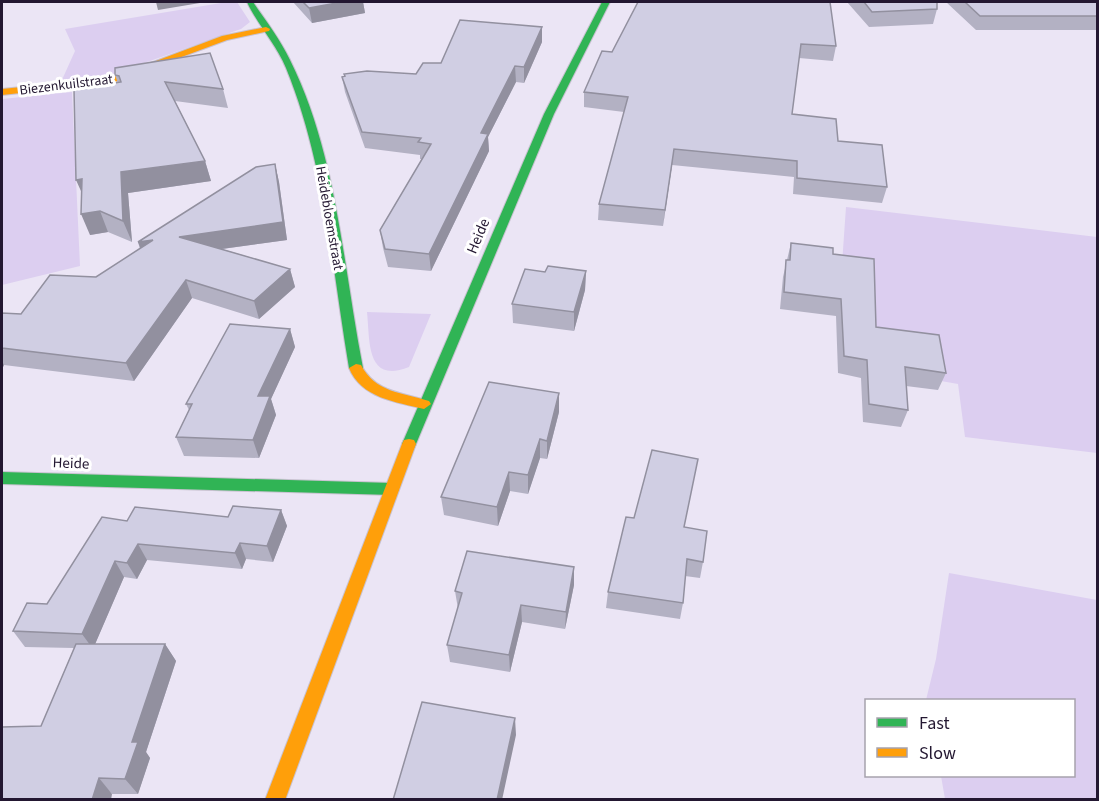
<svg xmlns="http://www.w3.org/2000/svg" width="1099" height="801" viewBox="0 0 1099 801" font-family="'Source Sans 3',sans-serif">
<rect width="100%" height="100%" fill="#ebe5f5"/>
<!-- green -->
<path fill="#dccef0" d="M227,2H237L250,22L241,29L110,75L61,82L75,51L65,29Z
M72,92L80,266L2,285V99Z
M846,207L1097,237V453L965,437L958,384L941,381L936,350L837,336Z
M367,312L431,314L409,367C366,384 370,342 367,312Z
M949,573L1097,600V799H945L941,776H1074V700H926L936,659Z"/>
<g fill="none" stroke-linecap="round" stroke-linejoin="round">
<defs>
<path id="fast" d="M247,2H253C266,21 280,39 290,60C337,154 343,266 363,368L361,371L356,372L349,368C332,268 325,163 286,68C276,44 257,24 247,2Z
M602,2H610L554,114L416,444L414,448H404L402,444L544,114Z
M2,472L392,483L397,485L399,489L397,493L392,495L2,484Z"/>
<path id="slow" d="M266,27L270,29L269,31L227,40L112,83L2,95V89L111,78L222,36Z
M356,364L361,365C376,393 401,392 429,401L431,404L424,409C396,402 361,398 349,368Z
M409,439L414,440L416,444L285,800H265L402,444L404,440Z"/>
</defs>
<!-- fast casing -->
<use href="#fast" stroke="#c8c2d0" stroke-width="2"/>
<!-- slow casing -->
<use href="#slow" stroke="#c8c2d0" stroke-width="2"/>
<!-- fast -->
<use href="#fast" fill="#30b455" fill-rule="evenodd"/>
<!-- slow -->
<use href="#slow" fill="#ff9f0a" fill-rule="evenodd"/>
</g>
<!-- wall -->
<path fill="#b3b1c3" d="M293,2H363L365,13L312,23Z
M638,2L836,46L833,61L799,58L792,114L838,141L887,187L882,203L793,194L794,177L672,165L663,226L598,220L599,204L624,112L584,107V92L612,52Z
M847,2H937V9L933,24L869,27Z
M946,2H1098V30H976Z
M542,27V42L524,83L516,82L488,137L489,151L431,271L388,267L383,248L380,230L422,159H420V155L365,148L345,92L342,77L416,74L441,63Z
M115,75L223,89L228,108L175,101L205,161L211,181L128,193L132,242L108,232L90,235L118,83Z
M275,164L279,182L287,240L222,249L290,269L295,287L259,319L192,298L134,381L4,365L2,369V313L21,314L96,277L140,249L138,242Z
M791,243L833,254L876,327L946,373L938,390L906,386L908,410L901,427L863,422L861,378L838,373L836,316L780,309L783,277Z
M586,271L585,290L574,331L513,323L512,304L545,272Z
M290,329L295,347L271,399L276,415L259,458L184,456L176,437L189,410L186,404Z
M559,412L547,459L540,458L528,494L510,491L498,526L444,515L441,497Z
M281,510L287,526L273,562L246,559L242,569L147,560L137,579L124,577L95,644H165L176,661L146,752L150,758L138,794H112L41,726L74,648L25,647L13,631L47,604L127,521L228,517Z
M685,527L703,562L700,578L685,576L683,603L680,619L606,608L608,592Z
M574,567V585L565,629L522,622L510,672L450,662L447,645L458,609L455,591Z"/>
<!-- shaded-wall -->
<path fill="#92909f" d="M156,2H206L158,10Z
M342,2H363L365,13L312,23L309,8Z
M542,27V42L524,83V67Z
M515,66L516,82L488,137L489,151L431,271L429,254L481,133Z
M674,149L672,165L663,226L665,210Z
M205,161L211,181L128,193L132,242L123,221L121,172Z
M275,164L279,182L287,240L185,254L179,237Z
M82,179L85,200L76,180Z
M100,211L108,232L90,235L81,214Z
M153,240L145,260L138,242Z
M290,269L295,287L259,319L254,301Z
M586,271L585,290L574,331V312Z
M186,280L192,298L134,381L126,363Z
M290,329L295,347L271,399L276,415L259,458L253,440L258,396Z
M2,361L4,365L2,369Z
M559,393V412L547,459V441Z
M540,439V458L528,494V475Z
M509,472L510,491L498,526L497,507Z
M281,510L287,526L273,562L267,546Z
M240,543L246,559L242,569L235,553Z
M138,544L147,560L137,579L127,563Z
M115,561L124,577L93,649L82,634Z
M574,567V585L565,629L566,612Z
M521,605L522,622L510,672L509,655Z
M165,644L176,661L146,752L150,758L138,794L125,779L132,742Z
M515,718L516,735L502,800H497Z
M99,778L112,794L111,800H92Z"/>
<!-- building -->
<path fill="#d0cee3" stroke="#92909f" stroke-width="1.5" d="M303,2H342L309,8Z
M638,2H830L836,46L801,44L792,114L836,119L838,141L882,145L887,187L797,178V161L674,149L665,210L599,204L628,97L584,92L602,51L612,52Z
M864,2H937V9L872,12Z
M965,2H1098V16H980Z
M460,20L542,27L524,67L515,66L481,133L488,134L429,254L385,249L380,230L431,144L418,142L421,138L362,132L342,77L345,76L344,74L367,71L416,74L423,63H441Z
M210,53L223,89L165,82L205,161L121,172L123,221L100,211L81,214L82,179L76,180L74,90L121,82L119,76L115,75V68Z
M275,164L283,222L179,237L290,269L254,301L186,280L126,363L2,348V313L21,314L50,275L96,277L153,240L138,242L256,167Z
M791,243L833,248V254L874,259L876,327L939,335L946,373L905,367L908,410L869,404L867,360L844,356L841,299L784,292L786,260H790Z
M548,266L586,271L574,312L512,304L525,269L545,272Z
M230,324L290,329L258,396H270L253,440L176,437L192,404H186Z
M489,382L559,393L547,441L540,439L528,475L509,472L497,507L441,497Z
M652,450L698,459L684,527L707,531L703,562L687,559L683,603L608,592L626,517L634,518Z
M233,506L281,510L267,546L240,543L235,553L138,544L127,563L115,561L82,634L13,631L27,603L47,604L102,517L127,521L135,507L228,517Z
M467,551L574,567L566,612L521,605L509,655L447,645L462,593L455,591Z
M76,644H165L132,742H138L125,779L99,778L92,800H2V727L41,726Z
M422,702L515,718L497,800H393Z"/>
<g text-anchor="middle" stroke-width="6" stroke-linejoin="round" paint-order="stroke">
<!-- far-street labels -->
<g font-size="14" fill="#231731" stroke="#fff">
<text transform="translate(66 84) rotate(-7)" y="5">Biezenkuilstraat</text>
<text transform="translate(330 218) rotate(80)" y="5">Heidebloemstraat</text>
</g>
<!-- street labels -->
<g font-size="15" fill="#231731" stroke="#fff">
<text transform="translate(478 236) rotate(-67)" y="5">Heide</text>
<text transform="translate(71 463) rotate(2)" y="5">Heide</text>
</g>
</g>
<!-- border -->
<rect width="1099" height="801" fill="none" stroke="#231731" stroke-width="6"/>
<!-- legend -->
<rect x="865" y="699" width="210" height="78" fill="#ffffff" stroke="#a7a2ad" stroke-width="1.5"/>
<rect x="877" y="718" width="30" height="9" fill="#30b455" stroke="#a7a2ad" stroke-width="1.5"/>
<text x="919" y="729" font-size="18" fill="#231731">Fast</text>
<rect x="877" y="748" width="30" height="9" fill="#ff9f0a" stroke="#a7a2ad" stroke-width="1.5"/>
<text x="919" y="759" font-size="18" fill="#231731">Slow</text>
</svg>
